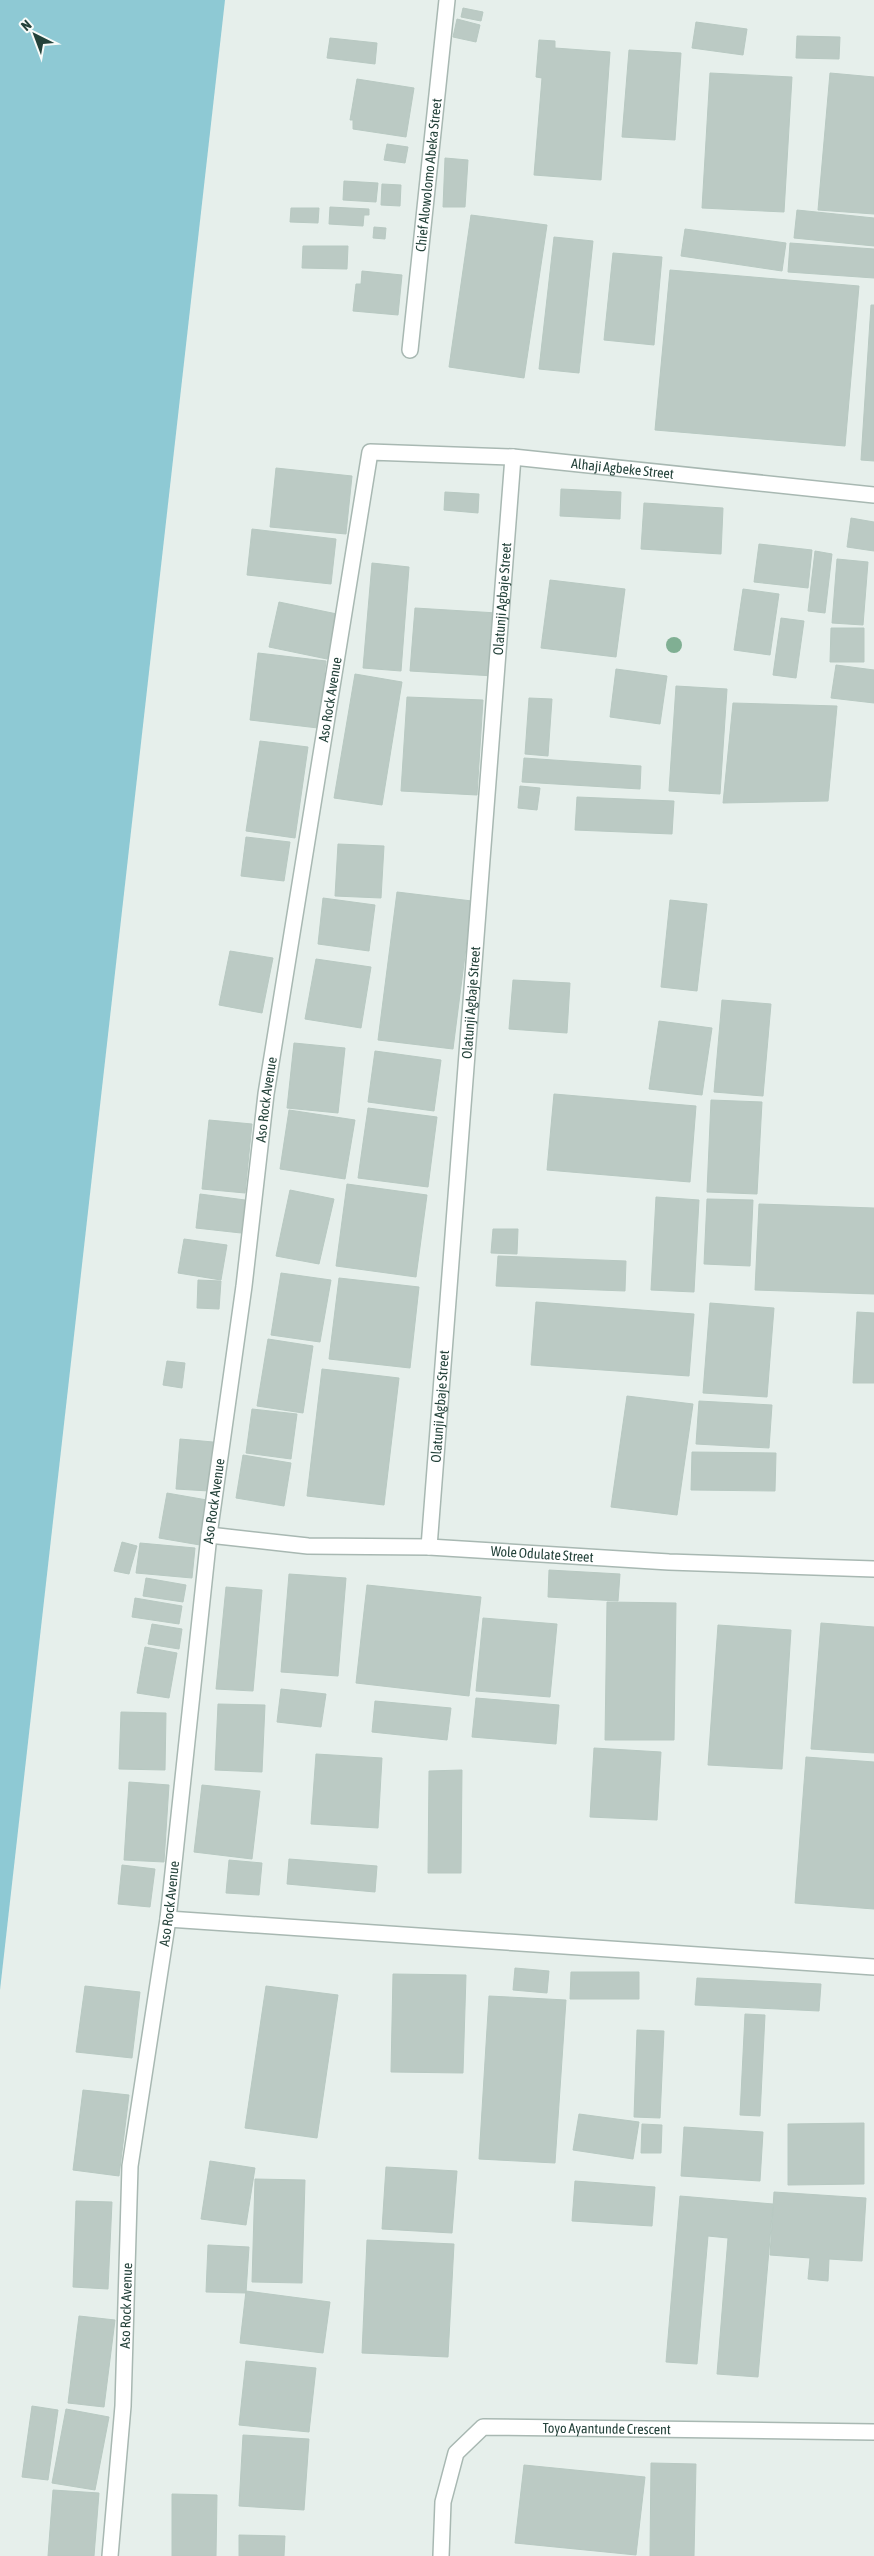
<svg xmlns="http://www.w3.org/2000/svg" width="874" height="2556" viewBox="0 0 874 2556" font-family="'Asap Condensed',sans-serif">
<rect width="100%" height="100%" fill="#e6efeb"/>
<!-- water -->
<path fill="#8ec9d4" d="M0,0H225L0,1990Z"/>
<!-- building -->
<path fill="#bbcac4" stroke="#b8c9c2" d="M463,8L483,12L481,21L461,17Z
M457,19L480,25L476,42L453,37Z
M696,22L747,29L743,55L692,48Z
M797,36L840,37L839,59L796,58Z
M330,38L377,43L375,64L327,58Z
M539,40L555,41V48L610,52L601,180L534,175L542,78L536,77Z
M629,50L681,53L675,140L622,137Z
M710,73L792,77L784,212L702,208Z
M830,73L874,77V214L818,210Z
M357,79L414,88L406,137L353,129V120H350Z
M387,144L408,147L405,163L384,160Z
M445,158L468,160L465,207H443Z
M344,181L378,183L376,202L343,200Z
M382,184L401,185L400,206L381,205Z
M330,207L369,209V215H364L363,226L329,224Z
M291,208H319L318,223L290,222Z
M797,210L874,218V246L794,238Z
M471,215L547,225L524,378L449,367Z
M374,227L386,228L385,239L373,238Z
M685,229L786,243L782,271L681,256Z
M554,237L593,241L579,373L539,369Z
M790,243L874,249V278L788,272Z
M303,246H348L347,269L302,268Z
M613,253L662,257L654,345L604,340Z
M670,270L859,286L845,446L655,430Z
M362,271L402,275L398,315L353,311L356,284H361Z
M871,305H874V461L861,460Z
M276,468L352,476L346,534L270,527Z
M561,489L621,492L620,519L560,516Z
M445,492L479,494L478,513L444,510Z
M644,503L723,508L721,554L641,549Z
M851,518L874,522V551L847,547Z
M252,529L336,539L331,584L247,575Z
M759,544L812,550L808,588L754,582Z
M815,551L832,554L825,613L808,611Z
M837,559L868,562L863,625L832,623Z
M372,563L409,567L401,671L363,668Z
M550,580L625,589L616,657L541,648Z
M743,589L779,594L770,655L734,650Z
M279,602L337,614L327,659L269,647Z
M415,608L497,613L494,676L410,671Z
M781,618L804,621L796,678L773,675Z
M831,628H864V662H830Z
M258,653L326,661L318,728L250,720Z
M836,665L874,670V703L831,698Z
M616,669L667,676L660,724L610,717Z
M355,674L402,682L382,805L334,798Z
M676,686L727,689L720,794L669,791Z
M407,697L483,700L477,795L401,791Z
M529,698L552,699L548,756L525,754Z
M733,703L837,706L828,801L723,803Z
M260,741L308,747L295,838L246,831Z
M524,758L641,766L640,789L522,782Z
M520,786L540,788L537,810L518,808Z
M577,797L674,801L672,834L575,830Z
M246,837L290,842L284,881L241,876Z
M338,844L384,846L381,898L335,896Z
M397,892L472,901L453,1049L378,1040Z
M323,898L375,905L369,951L318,944Z
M670,900L707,904L697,991L661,987Z
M230,951L273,958L262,1013L219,1005Z
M316,959L371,967L361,1028L305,1019Z
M513,980L570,983L567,1033L509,1029Z
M722,1000L771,1004L763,1096L714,1092Z
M659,1021L712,1028L702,1095L649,1089Z
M294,1043L345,1048L338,1113L287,1108Z
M375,1051L441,1060L434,1111L368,1102Z
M554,1094L696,1106L690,1182L547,1170Z
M711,1100L762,1102L757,1194L707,1192Z
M368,1108L437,1117L428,1187L358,1178Z
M289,1110L355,1120L345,1179L280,1169Z
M209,1120L252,1124L245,1193L202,1189Z
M347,1184L427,1195L416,1277L336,1266Z
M290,1190L334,1199L319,1264L276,1256Z
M200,1194L245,1200L241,1233L196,1228Z
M656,1197L699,1200L694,1292L651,1290Z
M707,1199L753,1200L750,1266L704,1264Z
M759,1204L874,1208V1294L755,1290Z
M493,1229H518L517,1254L491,1253Z
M184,1239L227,1245L221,1280L178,1273Z
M498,1256L626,1261L625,1291L496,1286Z
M281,1273L331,1280L320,1342L271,1335Z
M339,1278L419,1287L410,1368L329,1359Z
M198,1280L221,1281L219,1309L197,1308Z
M536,1302L694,1314L689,1376L531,1365Z
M710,1303L774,1308L767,1397L703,1393Z
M857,1312L874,1313V1383H853Z
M268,1339L313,1346L303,1413L257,1406Z
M167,1361L185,1363L182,1388L163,1385Z
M322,1369L399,1378L384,1505L307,1496Z
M627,1396L693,1404L677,1515L611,1507Z
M699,1401L772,1405L769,1448L696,1444Z
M252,1409L297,1414L291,1459L246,1453Z
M180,1439L213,1442L209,1491L176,1489Z
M692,1452L776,1453L775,1491L691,1490Z
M243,1455L291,1463L284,1506L236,1498Z
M167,1493L207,1500L200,1545L159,1538Z
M122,1542L137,1546L129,1574L114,1571Z
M140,1543L195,1548L192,1578L136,1573Z
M549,1570L620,1574L618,1601L548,1597Z
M289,1574L346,1578L338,1676L281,1672Z
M146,1578L186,1585L183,1602L143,1596Z
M367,1585L481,1597L469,1696L356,1683Z
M226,1587L262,1590L253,1691L216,1689Z
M135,1598L182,1606L179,1624L132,1617Z
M607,1602L676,1603L674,1740H605Z
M483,1618L557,1624L550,1697L476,1691Z
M821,1623L874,1627V1753L811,1749Z
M152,1624L182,1629L179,1649L148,1644Z
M718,1625L791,1630L782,1769L708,1765Z
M145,1647L177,1653L169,1698L137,1693Z
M281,1689L326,1694L321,1727L277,1722Z
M476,1698L559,1705L556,1744L472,1737Z
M375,1701L451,1708L447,1740L372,1732Z
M218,1704L265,1705L262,1772L215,1770Z
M121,1712L166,1713L165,1770L119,1769Z
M594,1748L661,1752L657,1820L590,1817Z
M316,1754L382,1758L378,1828L311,1824Z
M806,1757L874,1762V1909L795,1903Z
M462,1770L461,1873H428L429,1771Z
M129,1782L169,1785L164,1862L124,1860Z
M202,1785L260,1791L252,1859L194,1852Z
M289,1859L377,1866L375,1892L287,1884Z
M229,1860L262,1863L259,1895L226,1893Z
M122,1865L155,1869L150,1907L118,1904Z
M515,1968L549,1971L547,1993L513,1990Z
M571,1972H639V1999H570Z
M393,1974L466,1975L463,2073L391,2072Z
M697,1978L821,1984L819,2011L695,2005Z
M85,1986L140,1992L132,2058L76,2052Z
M266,1986L338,1995L317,2138L245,2128Z
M489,1996L566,2000L555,2163L479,2159Z
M745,2014L765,2015L760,2116L740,2115Z
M637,2030L664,2031L660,2118L634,2117Z
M83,2090L129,2095L119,2176L73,2170Z
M579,2114L639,2122L633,2159L573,2150Z
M864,2123V2184L788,2185V2124Z
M642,2124L662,2125L661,2153H641Z
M684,2127L763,2132L760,2181L681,2176Z
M210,2161L255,2168L246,2225L201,2219Z
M386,2167L457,2171L452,2233L382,2229Z
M255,2179L305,2180L302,2283L252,2282Z
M575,2181L655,2187L652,2226L572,2221Z
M774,2192L866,2198L862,2261L829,2259L828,2281L808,2279L810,2258L770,2255Z
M680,2196L773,2204L758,2377L717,2374L728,2238L708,2236L697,2364L666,2362Z
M76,2201L112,2202L108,2289L73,2287Z
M367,2240L454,2244L448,2357L362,2353Z
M208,2245L249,2247L246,2293L206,2292Z
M246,2291L330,2302L323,2353L240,2343Z
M79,2316L115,2320L104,2407L68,2403Z
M246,2361L316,2368L309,2432L239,2425Z
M32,2406L58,2410L48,2480L22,2477Z
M66,2409L109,2417L95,2490L52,2483Z
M243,2435L309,2439L304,2510L239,2506Z
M651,2463L696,2464L694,2556H650Z
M524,2465L645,2477L636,2555L515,2543Z
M53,2490L99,2493L94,2556H48Z
M172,2494L217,2495L216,2556H172Z
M239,2535L285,2536L284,2556H239Z"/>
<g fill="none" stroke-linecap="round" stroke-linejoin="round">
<defs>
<g id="street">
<path id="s1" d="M410,350L447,0"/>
<path id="s2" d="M209,1535L308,1546L429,1547L669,1562L874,1569"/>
<path id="s3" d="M429,1547L513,457"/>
<path d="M168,1919L874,1967"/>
<path id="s4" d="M110,2556L123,2406L130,2166L168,1919L209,1535L244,1286L266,1094L370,452L513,457L874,495"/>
<path id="s5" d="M441,2556L443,2502L456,2453L483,2427L874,2432"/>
</g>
</defs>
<!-- street casing -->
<use href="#street" stroke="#a8b8b2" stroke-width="18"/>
<!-- street -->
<use href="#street" stroke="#fff" stroke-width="15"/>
</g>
<!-- trees -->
<circle fill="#80af93" cx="674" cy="645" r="8"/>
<g text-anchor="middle" stroke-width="4" stroke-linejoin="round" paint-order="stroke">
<!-- street labels -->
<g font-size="14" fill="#24423a" stroke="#f7fbf9">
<text dy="5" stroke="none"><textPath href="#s1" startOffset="176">Chief Alowolomo Abeka Street</textPath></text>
<text dy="5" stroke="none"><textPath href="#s4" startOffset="2375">Alhaji Agbeke Street</textPath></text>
<text dy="5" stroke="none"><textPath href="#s3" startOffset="951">Olatunji Agbaje Street</textPath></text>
<text dy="5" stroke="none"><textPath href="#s4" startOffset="1871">Aso Rock Avenue</textPath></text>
<text dy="5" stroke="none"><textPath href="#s3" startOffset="546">Olatunji Agbaje Street</textPath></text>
<text dy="5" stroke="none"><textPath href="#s4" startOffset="1466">Aso Rock Avenue</textPath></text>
<text dy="5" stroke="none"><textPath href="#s3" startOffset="141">Olatunji Agbaje Street</textPath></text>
<text dy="5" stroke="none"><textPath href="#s4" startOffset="1061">Aso Rock Avenue</textPath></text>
<text dy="5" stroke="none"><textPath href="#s2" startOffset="334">Wole Odulate Street</textPath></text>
<text dy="5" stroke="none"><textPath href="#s4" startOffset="656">Aso Rock Avenue</textPath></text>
<text dy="5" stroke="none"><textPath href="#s4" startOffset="251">Aso Rock Avenue</textPath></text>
<text dy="5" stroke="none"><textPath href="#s5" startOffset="266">Toyo Ayantunde Crescent</textPath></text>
</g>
</g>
<!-- north arrow -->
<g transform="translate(35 35) rotate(318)" stroke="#f7fbf9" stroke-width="4" paint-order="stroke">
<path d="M0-4L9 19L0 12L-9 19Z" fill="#24423a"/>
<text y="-8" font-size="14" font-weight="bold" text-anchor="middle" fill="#24423a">N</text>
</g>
</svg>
